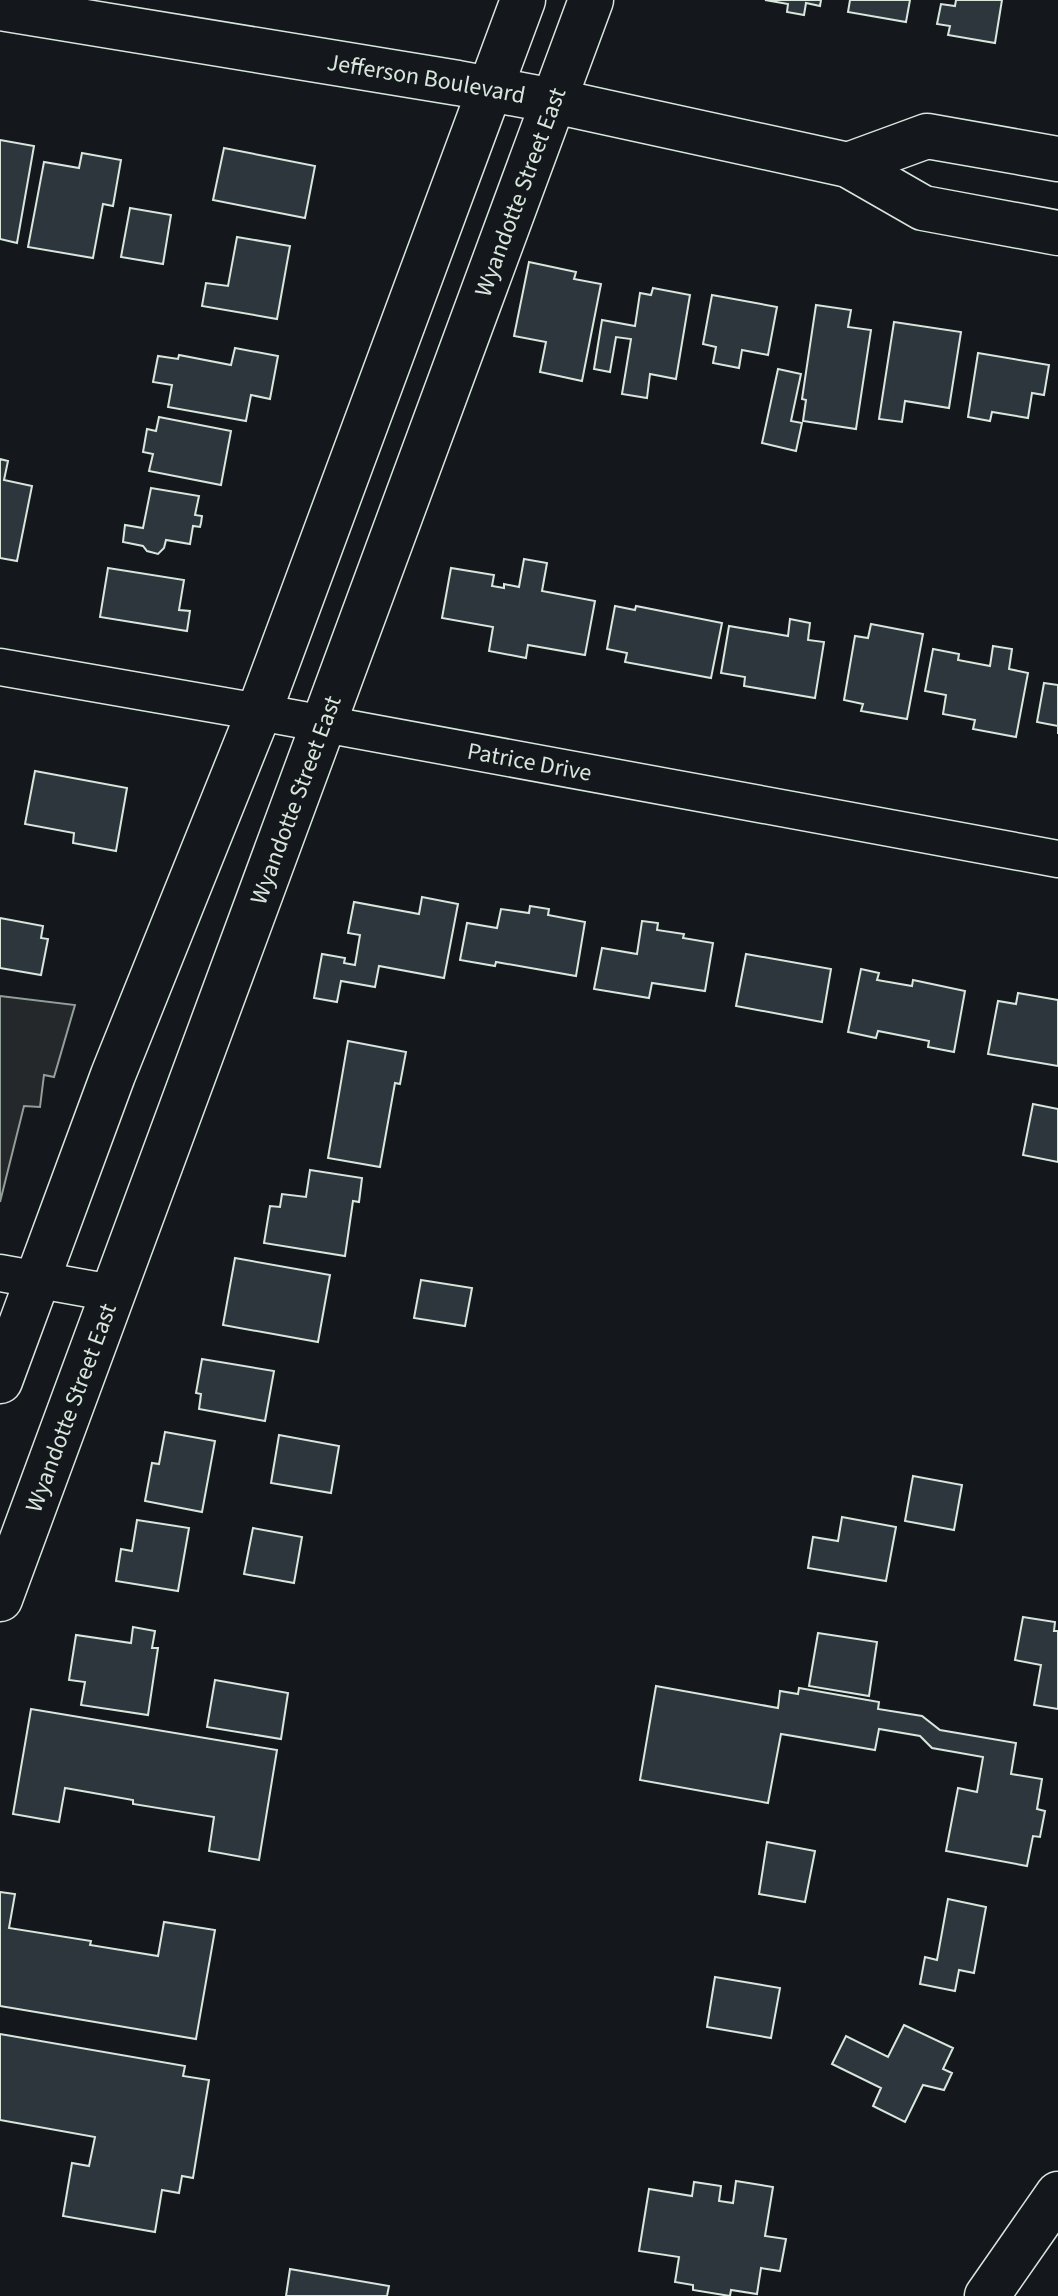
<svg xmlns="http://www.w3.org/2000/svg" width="1058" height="2296" viewBox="0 0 1058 2296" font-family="'Source Sans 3',sans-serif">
<rect width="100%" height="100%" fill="#14181c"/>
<!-- parking -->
<path fill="#24282b" stroke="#939e99" stroke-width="2" d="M0,996L75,1005L54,1077L44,1075L40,1107L24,1106L0,1202Z"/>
<!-- building -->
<path fill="#2c363c" stroke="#d8e6dc" stroke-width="2" d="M765,0H821L820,6L806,3L804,15L787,12L788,4Z
M850,0H910L906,22L848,12Z
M956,0H1002L995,43L948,35L950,26L937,24L941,4L955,6Z
M0,140L34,146L17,243L0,239Z
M224,148L315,166L305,218L213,200Z
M82,153L121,160L113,206L103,204L93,258L28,247L44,162L79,168Z
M130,208L171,215L163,264L121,257Z
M237,237L290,246L277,319L202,306L206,283L228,286Z
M529,262L576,272L574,279L601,284L582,381L540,372L546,342L514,336Z
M653,288L690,295L676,379L650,374L647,398L622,394L631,339L616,337L610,372L594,369L602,320L635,326L640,293L651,295Z
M712,295L777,307L768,355L742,350L739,368L713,363L716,347L703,344Z
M816,305L851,310L848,327L871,330L856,429L803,421L806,400L802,399Z
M894,322L961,332L949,408L905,401L902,422L879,419Z
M235,348L278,356L270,399L251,395L246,421L168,407L172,385L153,382L158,356L178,359L179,355L231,365Z
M978,353L1049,365L1044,395L1032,393L1028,418L992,412L990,421L968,417Z
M778,369L801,374L791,421L802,423L796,451L762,443Z
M159,417L231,431L221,485L149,471L153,454L143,452L147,429L156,431Z
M0,459L8,461L4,480L32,486L17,561L0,558Z
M151,488L199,496L195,515L202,516L201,523L200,527L193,526L190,544L166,540L164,548L158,554L147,551L143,546L123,542L125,525L143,528Z
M524,559L547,563L542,591L595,601L585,655L528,645L526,658L489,651L493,627L442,618L451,568L494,575L492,586L504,588V584L519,587Z
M108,568L184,580L179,610L190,611L187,631L100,617Z
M615,606L635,610L636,606L722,623L711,678L625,662L627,653L607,649Z
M790,619L810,623L808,640L824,642L815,698L744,686L745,677L721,673L729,626L788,636Z
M871,624L923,634L907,719L861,711L863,704L844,700L855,636L868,638Z
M993,646L1012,649L1009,669L1028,673L1016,737L973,729L975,720L943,714L946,695L925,691L933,649L959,654L958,660L990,666Z
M1044,683L1058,685V734V726L1037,722Z
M35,771L127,788L116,851L73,843L74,833L25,824Z
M422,897L458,904L444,978L379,966L375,987L341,981L337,1002L314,998L322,954L345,958L344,963L355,965L360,935L348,933L354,902L419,914Z
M530,906L549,909L548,915L585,922L576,976L496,962L495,966L460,960L467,923L497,928L501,909L529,913Z
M0,918L43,926L41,938L48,939L41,975L0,968Z
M642,921L658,923L657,930L684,934L683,938L713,943L705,991L652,983L649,998L594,989L602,948L637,954Z
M746,954L831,969L822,1022L736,1006Z
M861,969L879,973L877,980L912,986L913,980L965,991L954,1052L928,1047L929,1041L878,1031L876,1038L848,1032Z
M1018,993L1058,1000V1066L988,1054L998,1001L1016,1004Z
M348,1041L406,1052L400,1084L395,1083L380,1167L328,1158Z
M1033,1104L1058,1109V1162L1023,1155Z
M310,1170L362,1178L359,1202L353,1201L345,1256L264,1243L270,1206L280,1207L282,1194L306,1197Z
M235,1258L330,1275L318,1342L223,1325Z
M421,1280L472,1288L465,1326L414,1318Z
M202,1359L274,1371L265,1421L199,1409L201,1394L196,1393Z
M165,1432L215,1441L202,1512L145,1501L152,1463L159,1464Z
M279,1435L339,1446L331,1493L271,1483Z
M913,1476L962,1485L954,1530L905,1521Z
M842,1517L896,1527L886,1581L808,1568L813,1537L838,1541Z
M137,1520L189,1528L178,1591L116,1581L121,1549L132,1551Z
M253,1528L302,1537L294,1583L244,1574Z
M1023,1617L1055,1622L1054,1631H1058V1709L1034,1705L1041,1665L1015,1660Z
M133,1627L155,1631L152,1648H158L148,1715L81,1705L85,1682L69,1680L76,1635L131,1643Z
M818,1633L877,1642L869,1696L809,1686Z
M215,1680L288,1693L281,1739L207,1727Z
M656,1686L778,1708L780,1691L798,1694L799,1688L879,1702L878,1709L922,1716L940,1730L1016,1743L1011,1774L1042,1779L1037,1809L1045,1811L1040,1837L1033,1836L1027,1866L946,1851L958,1788L977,1792L983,1757L932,1748L920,1736L879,1729L875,1750L781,1734L768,1803L640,1780Z
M31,1709L277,1750L259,1860L209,1851L214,1817L133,1804V1800L65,1788L59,1822L13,1814Z
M767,1842L815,1851L805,1902L759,1894Z
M0,1892L15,1894L9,1928L91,1941L90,1945L158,1956L164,1922L215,1930L196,2039L0,2006Z
M948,1899L986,1907L974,1973L959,1970L955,1991L920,1984L925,1957L937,1960Z
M715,1977L780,1988L771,2038L707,2027Z
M904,2025L953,2048L943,2069L952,2073L944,2090L923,2085L905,2122L873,2106L881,2088L832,2064L846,2036L888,2057Z
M0,2034L185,2066L183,2076L209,2080L193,2178L182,2176L179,2193L162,2190L155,2232L63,2216L72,2163L89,2166L95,2137L0,2120Z
M736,2181L773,2187L765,2236L786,2239L780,2271L761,2268L757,2294L731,2290L730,2296L693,2290V2285L675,2282L679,2257L639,2251L649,2189L692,2196L694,2182L721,2186L719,2201L733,2203Z
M290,2269L389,2286L387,2296H286Z"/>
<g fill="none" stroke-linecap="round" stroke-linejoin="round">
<defs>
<g id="street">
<path id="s1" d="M0,667L259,712L1058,859"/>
<path d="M0,1273L112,1293"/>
</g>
<g id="secondary">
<path id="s2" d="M0,8L458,83L554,101L848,165L923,208L1058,233"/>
<path d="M848,165L927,136L1058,159"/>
<path d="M0,1381L113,1075L259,712L523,0"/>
<path id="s3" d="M0,1599L591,0"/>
<path d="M987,2296L1058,2194"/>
</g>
</defs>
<!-- street casing -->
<use href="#street" stroke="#d8e6dc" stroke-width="39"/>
<!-- secondary casing -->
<use href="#secondary" stroke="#d8e6dc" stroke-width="47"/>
<!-- street -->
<use href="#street" stroke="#14181c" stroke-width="36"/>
<!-- secondary -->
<use href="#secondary" stroke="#14181c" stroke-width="44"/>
</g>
<g text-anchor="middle" stroke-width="6" stroke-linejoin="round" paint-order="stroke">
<!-- street labels -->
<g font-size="24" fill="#d8e6dc" stroke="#14181c">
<text dy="8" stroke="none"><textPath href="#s2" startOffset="432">Jefferson Boulevard</textPath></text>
<text dy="8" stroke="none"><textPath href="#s3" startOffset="1500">Wyandotte Street East</textPath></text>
<text dy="8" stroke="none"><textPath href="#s1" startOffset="538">Patrice Drive</textPath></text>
<text dy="8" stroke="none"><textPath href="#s3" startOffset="852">Wyandotte Street East</textPath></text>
<text dy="8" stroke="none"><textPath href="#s3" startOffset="204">Wyandotte Street East</textPath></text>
</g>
</g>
</svg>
